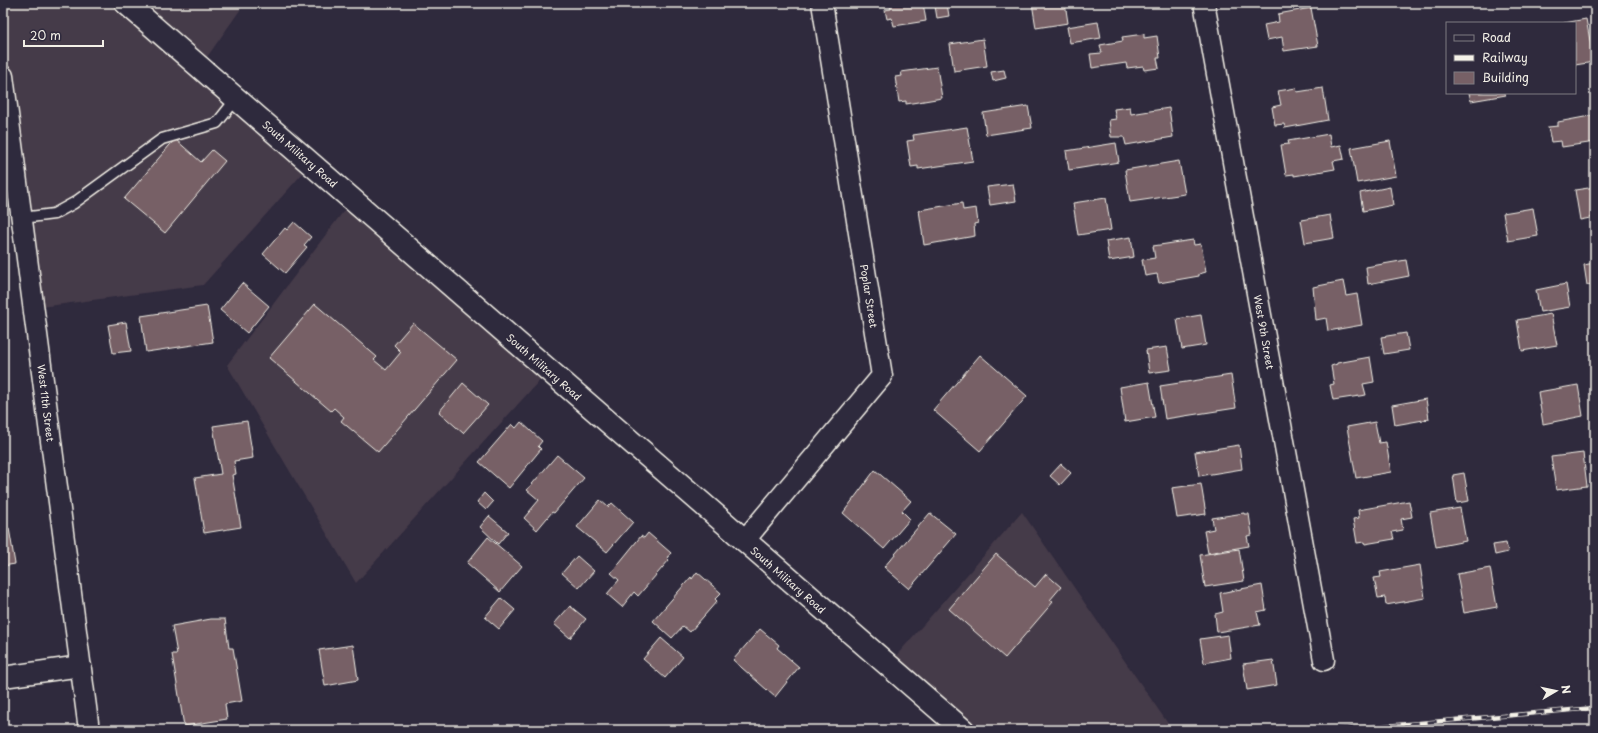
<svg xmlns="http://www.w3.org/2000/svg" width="1598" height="733" viewBox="0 0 1598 733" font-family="'Playpen Sans',sans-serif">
<rect width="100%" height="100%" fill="#2f2a3d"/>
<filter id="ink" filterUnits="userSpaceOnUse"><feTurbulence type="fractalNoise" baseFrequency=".025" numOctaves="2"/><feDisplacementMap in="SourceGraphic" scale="8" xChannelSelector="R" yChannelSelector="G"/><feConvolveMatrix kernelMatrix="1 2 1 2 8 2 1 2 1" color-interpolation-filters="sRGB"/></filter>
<g filter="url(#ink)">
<!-- built -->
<path fill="#453a49" d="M3,3H245L200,67L311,164L203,285L34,308L3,76Z
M352,200L548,371L356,583L227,365Z
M1022,512L1171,728L1155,730H963L888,665Z"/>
<!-- building -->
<path fill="#776066" stroke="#f4f1e8" d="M890,3H923L926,21L894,26L892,18L887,19L885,10L891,9Z
M1032,3H1065L1068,23L1036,28Z
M947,4L949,16L937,18L935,6Z
M1311,8L1318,46L1284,51L1282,37L1267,40L1264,25L1279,22L1278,14Z
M1586,19L1594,62L1575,65V23H1564Z
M1098,22L1101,38L1070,43L1067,27Z
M1144,34V38L1157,36L1160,58H1157L1159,68L1144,70L1143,66L1127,68L1126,63L1092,68L1090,54L1102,53L1100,45L1123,41L1122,37Z
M983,39L987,66L954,71L950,44Z
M937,67L942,98L906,104V101L899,102L895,77L902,76L901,72Z
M1004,70L1006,78L993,81L991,72Z
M1296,88L1297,92L1323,88L1328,120L1285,128L1284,124L1275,125L1272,107L1281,105L1278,91Z
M1469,93H1505L1506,95L1471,101Z
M1028,106L1032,128L986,135L983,113Z
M1130,107L1131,114L1169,108L1173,137L1126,145L1124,137H1111L1109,120L1116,119L1114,109Z
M1595,115V142L1562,147L1561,141L1551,142L1548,127L1558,126V122Z
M967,127L973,161L918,169V166L911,167L907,141L914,140L913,135Z
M1329,134L1331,147L1341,145L1344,159L1333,161L1335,169L1294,176V174L1286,175L1281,145L1289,144L1288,141Z
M175,139L201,162L212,150L225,161L165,233L124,199Z
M1390,141L1396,176L1357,183L1351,148Z
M1116,143L1119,162L1069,170L1066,151Z
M1179,161L1185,194L1130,202L1125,170Z
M1595,166V186L1592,167Z
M1013,184L1016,201L990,205L987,187Z
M1390,187L1393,205L1363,211L1360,193Z
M1595,187V217L1580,220L1575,190Z
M1106,198L1111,230L1078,235L1073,203Z
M962,203L963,210L976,208L978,223L974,224L975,236L924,245L919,210Z
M1533,208L1538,236L1508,241L1503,213Z
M1330,215L1334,238L1305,243L1301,220Z
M294,222L311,237L304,245L307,247L285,273L263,254L285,228L287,230Z
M1131,237L1134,257L1109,261L1106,241Z
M1193,240L1194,245L1201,244L1206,272L1199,274V276L1159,283L1157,274L1145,276L1142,260L1155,258L1153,246Z
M1595,246V284L1587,285L1584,265L1594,263L1591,247Z
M1406,260L1409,276L1368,284L1366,267Z
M1343,281L1346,296L1357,294L1362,325L1328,331L1326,318L1316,320L1313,287Z
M242,283L269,306L247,333L220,310Z
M1566,284L1570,307L1540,312L1536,290Z
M315,304L377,357L374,360L386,370L401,352L394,345L413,323L457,360L378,452L341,421L344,417L334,408L331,411L269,358Z
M207,306L213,342L146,352L141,316Z
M1551,314L1557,345L1522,351L1517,320Z
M1201,315L1206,345L1182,349L1177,319Z
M126,322L131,351L113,353L108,325Z
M1406,333L1409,350L1384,354L1381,337Z
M1167,347L1171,370L1149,373L1146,350Z
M980,355L1027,396L980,451L933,410Z
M1370,357L1374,382L1363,384L1366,395L1333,400L1330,385L1334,384L1331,366L1337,364V363Z
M1231,375L1236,408L1165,419L1160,386Z
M1149,382L1155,417L1125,422L1120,387Z
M463,383L488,405L463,433L439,412Z
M1578,385L1583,416L1543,424L1538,392Z
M1426,399L1429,419L1395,425L1392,405Z
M247,421L253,458L234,461L236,474L232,475L241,527L204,533L195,478L221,474L213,426Z
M521,422L542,441L538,446L541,449L509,488L479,462L512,424L516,428Z
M1375,422L1379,443L1386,442L1391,472L1356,478L1347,427Z
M1239,445L1242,469L1199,476L1195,452Z
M1583,453L1587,486L1556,490L1551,457Z
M557,455L584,478L554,513L552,512L537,530L524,518L539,500L527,490Z
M1061,464L1071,473L1060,485L1050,476Z
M875,470L911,501L902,511L910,519L884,549L843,513Z
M1464,473L1469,501L1457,503L1453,475Z
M1201,484L1206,514L1177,518L1172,488Z
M484,493L493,502L486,510L477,502Z
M600,500L608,507L612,503L633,522L607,552L577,527Z
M1409,501L1412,517L1401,519L1403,530L1392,532L1394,539L1365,544L1364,542L1357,543L1353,519L1359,518L1358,510Z
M1460,508L1466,541L1436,547L1430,513Z
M930,513L956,534L909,589L884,567Z
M1244,513V514H1249L1252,535L1247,536L1249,546L1208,553L1204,531L1214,529L1212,518Z
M489,516L508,532L498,544L480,527Z
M9,528L15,564L3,566V529Z
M648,533L671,553L667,558L669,560L638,596L634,592L622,607L607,594L619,580L611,573L641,536L644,538Z
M488,537L522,566L500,592L467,563Z
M1506,543L1508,552L1495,555L1493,545Z
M1239,549L1244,581L1205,587L1200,555Z
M996,554L1035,587L1046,574L1061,587L1050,600L1053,602L1005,658L949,609Z
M577,556L594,571L579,588L562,573Z
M1420,565L1425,598L1386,605L1385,597L1378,598L1374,578L1381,577L1380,572Z
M1490,568L1497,607L1464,613L1457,574Z
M697,572L721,593L715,599L717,601L690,632L683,626L672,638L653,621L691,577L692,579Z
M1262,585L1266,610L1257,612L1260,625L1217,632L1215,614L1223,612L1220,593Z
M501,598L515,610L499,629L485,617Z
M570,606L586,619L570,638L554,624Z
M211,619H225L229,648H233L242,701L225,704L227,719L184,726L172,654H177L172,626Z
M760,629L779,645L777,648L799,667L775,697L733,660Z
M1228,635L1231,658L1204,663L1200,639Z
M661,638L683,657L665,678L643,659Z
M353,645L358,680L325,686L319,650Z
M1273,660L1277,685L1247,690L1243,664Z"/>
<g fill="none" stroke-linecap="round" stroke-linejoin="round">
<defs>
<path id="service" d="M22,218L54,214L74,203L162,139L217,123L236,99"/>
<path id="minor" d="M1204,3L1324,660
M3,76L89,730
M744,541L882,376L822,3
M3,677L81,666"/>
<path id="secondary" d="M126,3L963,730"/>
</defs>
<!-- service casing -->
<use href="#service" stroke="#f4f1e8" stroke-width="13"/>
<!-- minor casing -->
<use href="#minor" stroke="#f4f1e8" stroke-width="23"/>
<!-- secondary casing -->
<use href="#secondary" stroke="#f4f1e8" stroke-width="25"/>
<!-- service -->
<use href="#service" stroke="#2f2a3d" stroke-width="10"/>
<!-- minor -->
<use href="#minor" stroke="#2f2a3d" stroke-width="20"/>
<!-- secondary -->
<use href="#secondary" stroke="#2f2a3d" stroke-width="22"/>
<defs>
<path id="rail" d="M1338,730L1595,708"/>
</defs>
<!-- rail casing -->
<use href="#rail" stroke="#f4f1e8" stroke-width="4.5"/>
<!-- rail -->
<use href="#rail" stroke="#2f2a3d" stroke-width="3" stroke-dasharray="9" stroke-linecap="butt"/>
</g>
</g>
<g text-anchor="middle" stroke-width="3" stroke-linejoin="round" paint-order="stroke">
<!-- street labels -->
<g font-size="10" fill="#f4f1e8" stroke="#2f2a3d">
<text transform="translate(300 154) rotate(41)" y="4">South Military Road</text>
<text transform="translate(869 296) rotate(81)" y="4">Poplar Street</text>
<text transform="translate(1264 332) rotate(80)" y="4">West 9th Street</text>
<text transform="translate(544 367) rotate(41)" y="4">South Military Road</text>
<text transform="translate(46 403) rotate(83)" y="4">West 11th Street</text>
<text transform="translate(788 580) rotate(41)" y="4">South Military Road</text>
</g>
</g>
<!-- margin -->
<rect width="1598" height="733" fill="none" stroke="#2f2a3d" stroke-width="16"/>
<rect x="8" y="8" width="1582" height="717" fill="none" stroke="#f4f1e8" stroke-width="1.5" filter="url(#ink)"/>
<!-- legend -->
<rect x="1446" y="22" width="130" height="72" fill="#2f2a3d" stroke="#7e7a81"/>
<rect x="1454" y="35" width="20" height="6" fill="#2f2a3d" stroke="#7e7a81"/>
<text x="1482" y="42" font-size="12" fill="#f4f1e8">Road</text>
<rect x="1454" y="55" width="20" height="6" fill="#f4f1e8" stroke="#7e7a81"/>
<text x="1482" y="62" font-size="12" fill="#f4f1e8">Railway</text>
<rect x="1454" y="72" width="20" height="12" fill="#776066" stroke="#7e7a81"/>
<text x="1482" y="82" font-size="12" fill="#f4f1e8">Building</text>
<!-- north arrow -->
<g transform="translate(1556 691) rotate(81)" stroke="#2f2a3d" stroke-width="3" paint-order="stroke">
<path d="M0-3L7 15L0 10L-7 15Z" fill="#f4f1e8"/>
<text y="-6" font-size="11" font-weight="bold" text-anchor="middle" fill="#f4f1e8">N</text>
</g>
<!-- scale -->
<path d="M24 40v6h79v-6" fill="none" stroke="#f4f1e8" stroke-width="2"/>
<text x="30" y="40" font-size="12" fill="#f4f1e8" stroke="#2f2a3d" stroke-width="3" paint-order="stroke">20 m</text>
</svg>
